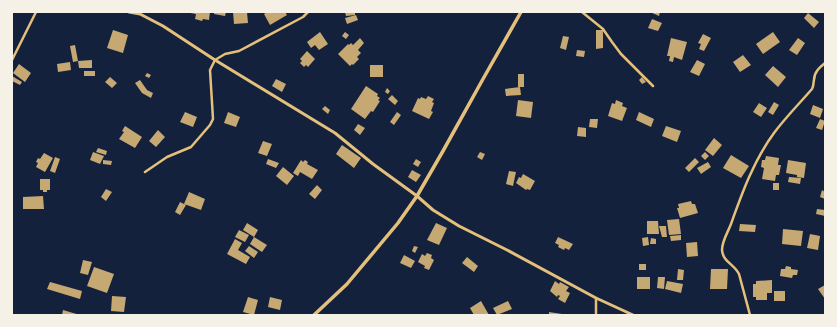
<svg xmlns="http://www.w3.org/2000/svg" width="837" height="327" viewBox="0 0 837 327" font-family="'Libre Baskerville',serif">
<rect width="100%" height="100%" fill="#14213d"/>
<!-- building -->
<path fill="#c6a872" d="M185,12H210L209,20L203,19L202,21L195,19L196,14Z
M214,12H226L225,16L214,14Z
M233,12H247L248,23L234,24Z
M267,12H285L287,15L270,25L264,14Z
M345,12H355V15L346,16Z
M650,12H660L659,16Z
M808,13L819,22L814,28L804,18Z
M356,15L358,20L347,24L345,18Z
M652,19L662,23L658,31L648,28Z
M113,30L128,35L123,53L107,48Z
M596,30H603V48L596,49Z
M320,32L328,44L319,50L315,45L311,48L307,42Z
M345,32L349,35L346,39L342,36Z
M773,32L780,42L763,54L756,44Z
M703,34L711,38L704,51L699,49L701,44L698,43Z
M563,36L569,37L566,50L560,48Z
M360,38L364,43L358,50L361,53L357,57L359,59L353,65L352,64L350,66L338,54L348,44L349,45L351,43L353,45Z
M671,38L687,42L682,60L674,57L673,62L669,61L670,56H667Z
M798,38L805,43L797,55L789,50Z
M75,45L78,61L73,62L70,46Z
M577,50L585,51L584,57L576,56Z
M307,51L315,59L308,67L306,65L304,67L300,63L302,61L300,59Z
M743,55L751,65L740,72L733,62Z
M92,60V68H79L78,61Z
M697,60L705,64L699,76L690,72Z
M70,62L71,70L58,72L57,64Z
M19,64L31,73L25,82L13,73Z
M370,65H383V77H370Z
M773,66L786,77L778,87L765,75Z
M84,71H95V76H84Z
M147,73L151,75L149,78L145,76Z
M518,74H524V87H518Z
M12,76L22,82L20,85L12,81Z
M110,77L117,83L112,88L105,82Z
M642,77L646,82L642,84L639,80Z
M276,79L286,84L282,92L272,86Z
M140,80L147,90L153,93L151,98L142,93L135,83Z
M366,86L378,94L377,96L380,98L378,100L380,101L373,112L371,111L365,119L351,109Z
M520,87L521,95L506,96L505,89Z
M387,88L390,91L388,94L385,92Z
M392,95L398,101L395,105L388,99Z
M428,96L434,99L432,102L434,103L431,111L433,112L429,119L412,111L418,98L420,99L421,97L426,99Z
M518,100L533,102L531,118L516,116Z
M616,100L623,103L622,106L627,108L622,121L608,116L612,103L615,104Z
M774,102L779,105L773,115L768,112Z
M759,103L767,108L761,117L753,112Z
M813,105L823,109L820,118L810,114Z
M325,106L330,110L328,114L322,109Z
M185,112L197,117L193,127L180,122Z
M228,112L240,117L236,127L224,123Z
M397,112L401,115L394,125L390,122Z
M639,112L654,119L651,127L636,120Z
M590,119H598L597,128L589,127Z
M820,119L825,121L822,130L816,128Z
M358,124L365,128L360,135L354,130Z
M125,126L142,137L135,148L119,139L124,132L122,131Z
M666,126L681,131L677,142L662,136Z
M578,127L586,128V137L577,136Z
M158,130L165,137L156,147L149,141Z
M714,138L722,145L713,156L705,150Z
M263,141L272,144L267,156L258,153Z
M342,145L361,158L354,168L336,154Z
M98,148L107,151L106,155L96,152Z
M93,152L104,156L100,164L90,160Z
M480,152L485,154L482,160L477,157Z
M705,152L709,156L705,160L701,156Z
M44,153L53,158L45,172L36,167L38,163L36,162L38,158L40,159Z
M731,155L749,166L741,178L723,168Z
M766,156L779,158L778,165H781L779,175H776L775,181L762,179L764,168L761,167L762,160H765Z
M55,157L60,159L55,173L50,171Z
M695,158L699,162L689,172L685,168Z
M268,159L279,163L276,168L266,164Z
M416,159L421,162L418,167L413,164Z
M103,160L112,161L111,165L103,164Z
M301,160L303,162L305,160L308,162L307,164L318,170L312,179L300,172L298,176L293,173Z
M788,160L806,163L804,178L797,177V175L786,173Z
M708,162L711,167L701,174L697,168Z
M283,167L294,176L287,185L276,176Z
M412,170L421,175L416,182L408,177Z
M509,171L516,172L513,186L506,184Z
M523,174L535,181L530,190L527,189L526,190L516,183L519,177L521,178Z
M789,177L801,178L800,184L788,182Z
M40,179H50V190H47V192H43V190H40Z
M773,183H779V190H773Z
M317,185L322,190L315,199L309,194Z
M106,189L112,192L106,201L101,197Z
M822,190L825,192V199L820,197Z
M189,192L205,199L201,210L184,204Z
M43,196L44,209H23V197Z
M691,201L692,204H695L698,213L680,218L677,208H679L678,204Z
M180,202L186,205L180,215L175,212Z
M817,209L825,210V216L816,214Z
M679,219L681,234L669,235L667,220Z
M647,221H658L659,234H647Z
M247,223L258,230L254,237L243,230Z
M436,223L447,228L439,245L427,240Z
M740,224L756,225L755,232L739,231Z
M659,226H666L667,237H662Z
M783,229L803,231L801,246L782,244Z
M239,230L249,235L245,242L235,237Z
M810,234L820,236L818,250L807,248Z
M681,235V240L671,241L670,236Z
M254,237L267,245L262,252L250,244Z
M558,237L573,244L569,250L565,248L564,250L558,247L559,245L555,243Z
M648,237L649,245L643,246L642,238Z
M651,238L656,239V244H650Z
M235,239L242,243L238,250L250,257L246,264L227,254Z
M697,242L698,256L687,257L686,243Z
M249,246L258,252L254,258L245,251Z
M414,246L418,247L415,253L412,251Z
M427,253L432,255L431,258L434,260L429,270L424,268L425,266L418,262L422,254L425,256Z
M404,255L415,261L411,268L400,263Z
M467,257L478,266L474,272L462,263Z
M83,260L92,262L88,275L80,273Z
M639,264H646V270H639Z
M786,266L791,267V269L798,270L797,275H793L792,278L780,276L781,269H785Z
M94,267L114,274L107,293L87,286Z
M678,269L684,270L683,280H677Z
M711,269H728L727,289H710Z
M637,277H650V289H637Z
M658,277H665L664,289L657,288Z
M772,280V293H767V300H756V297H753V284H756V281Z
M555,281L559,284L560,282L569,287L566,291L570,293L565,303L558,299L560,296L558,295L557,297L550,291Z
M667,281L683,284L681,293L665,289Z
M50,282L82,291L80,299L47,289Z
M825,285V299L818,289Z
M774,291H785V301H774Z
M112,296L126,297L124,312L111,311Z
M248,297L258,300L254,315L243,312Z
M270,297L282,300L280,310L268,307Z
M481,301L489,315H474L470,308Z
M508,301L512,309L497,315L493,308Z
M63,310L80,315H62Z
M549,312L562,314V315H549Z"/>
<g fill="none" stroke-linecap="round" stroke-linejoin="round">
<!-- minor -->
<path stroke="#e5c07b" stroke-width="2.5" d="M582,12L603,29L612,42L621,54L653,86
M12,60L36,12
M145,172L167,157L191,147L210,125L213,119L210,70L215,60L225,54L239,51L303,17L308,12
M596,298V315
M750,315L739,274C734,264 723,262 722,250C722,241 728,232 731,224C742,193 754,160 774,133C785,118 799,104 812,89C814,85 813,84 814,80C814,72 820,67 825,63"/>
<!-- tertiary -->
<path stroke="#e5c07b" stroke-width="3" d="M129,12L140,14L163,26L215,60L335,133L373,164L417,196L433,210L459,226L507,250L596,298L633,315"/>
<!-- secondary -->
<path stroke="#e5c07b" stroke-width="3.5" d="M314,315L347,284L398,223L417,196L443,151L483,79L521,12"/>
</g>
<!-- border -->
<rect width="837" height="327" fill="none" stroke="#f6f1e7" stroke-width="26"/>
</svg>
